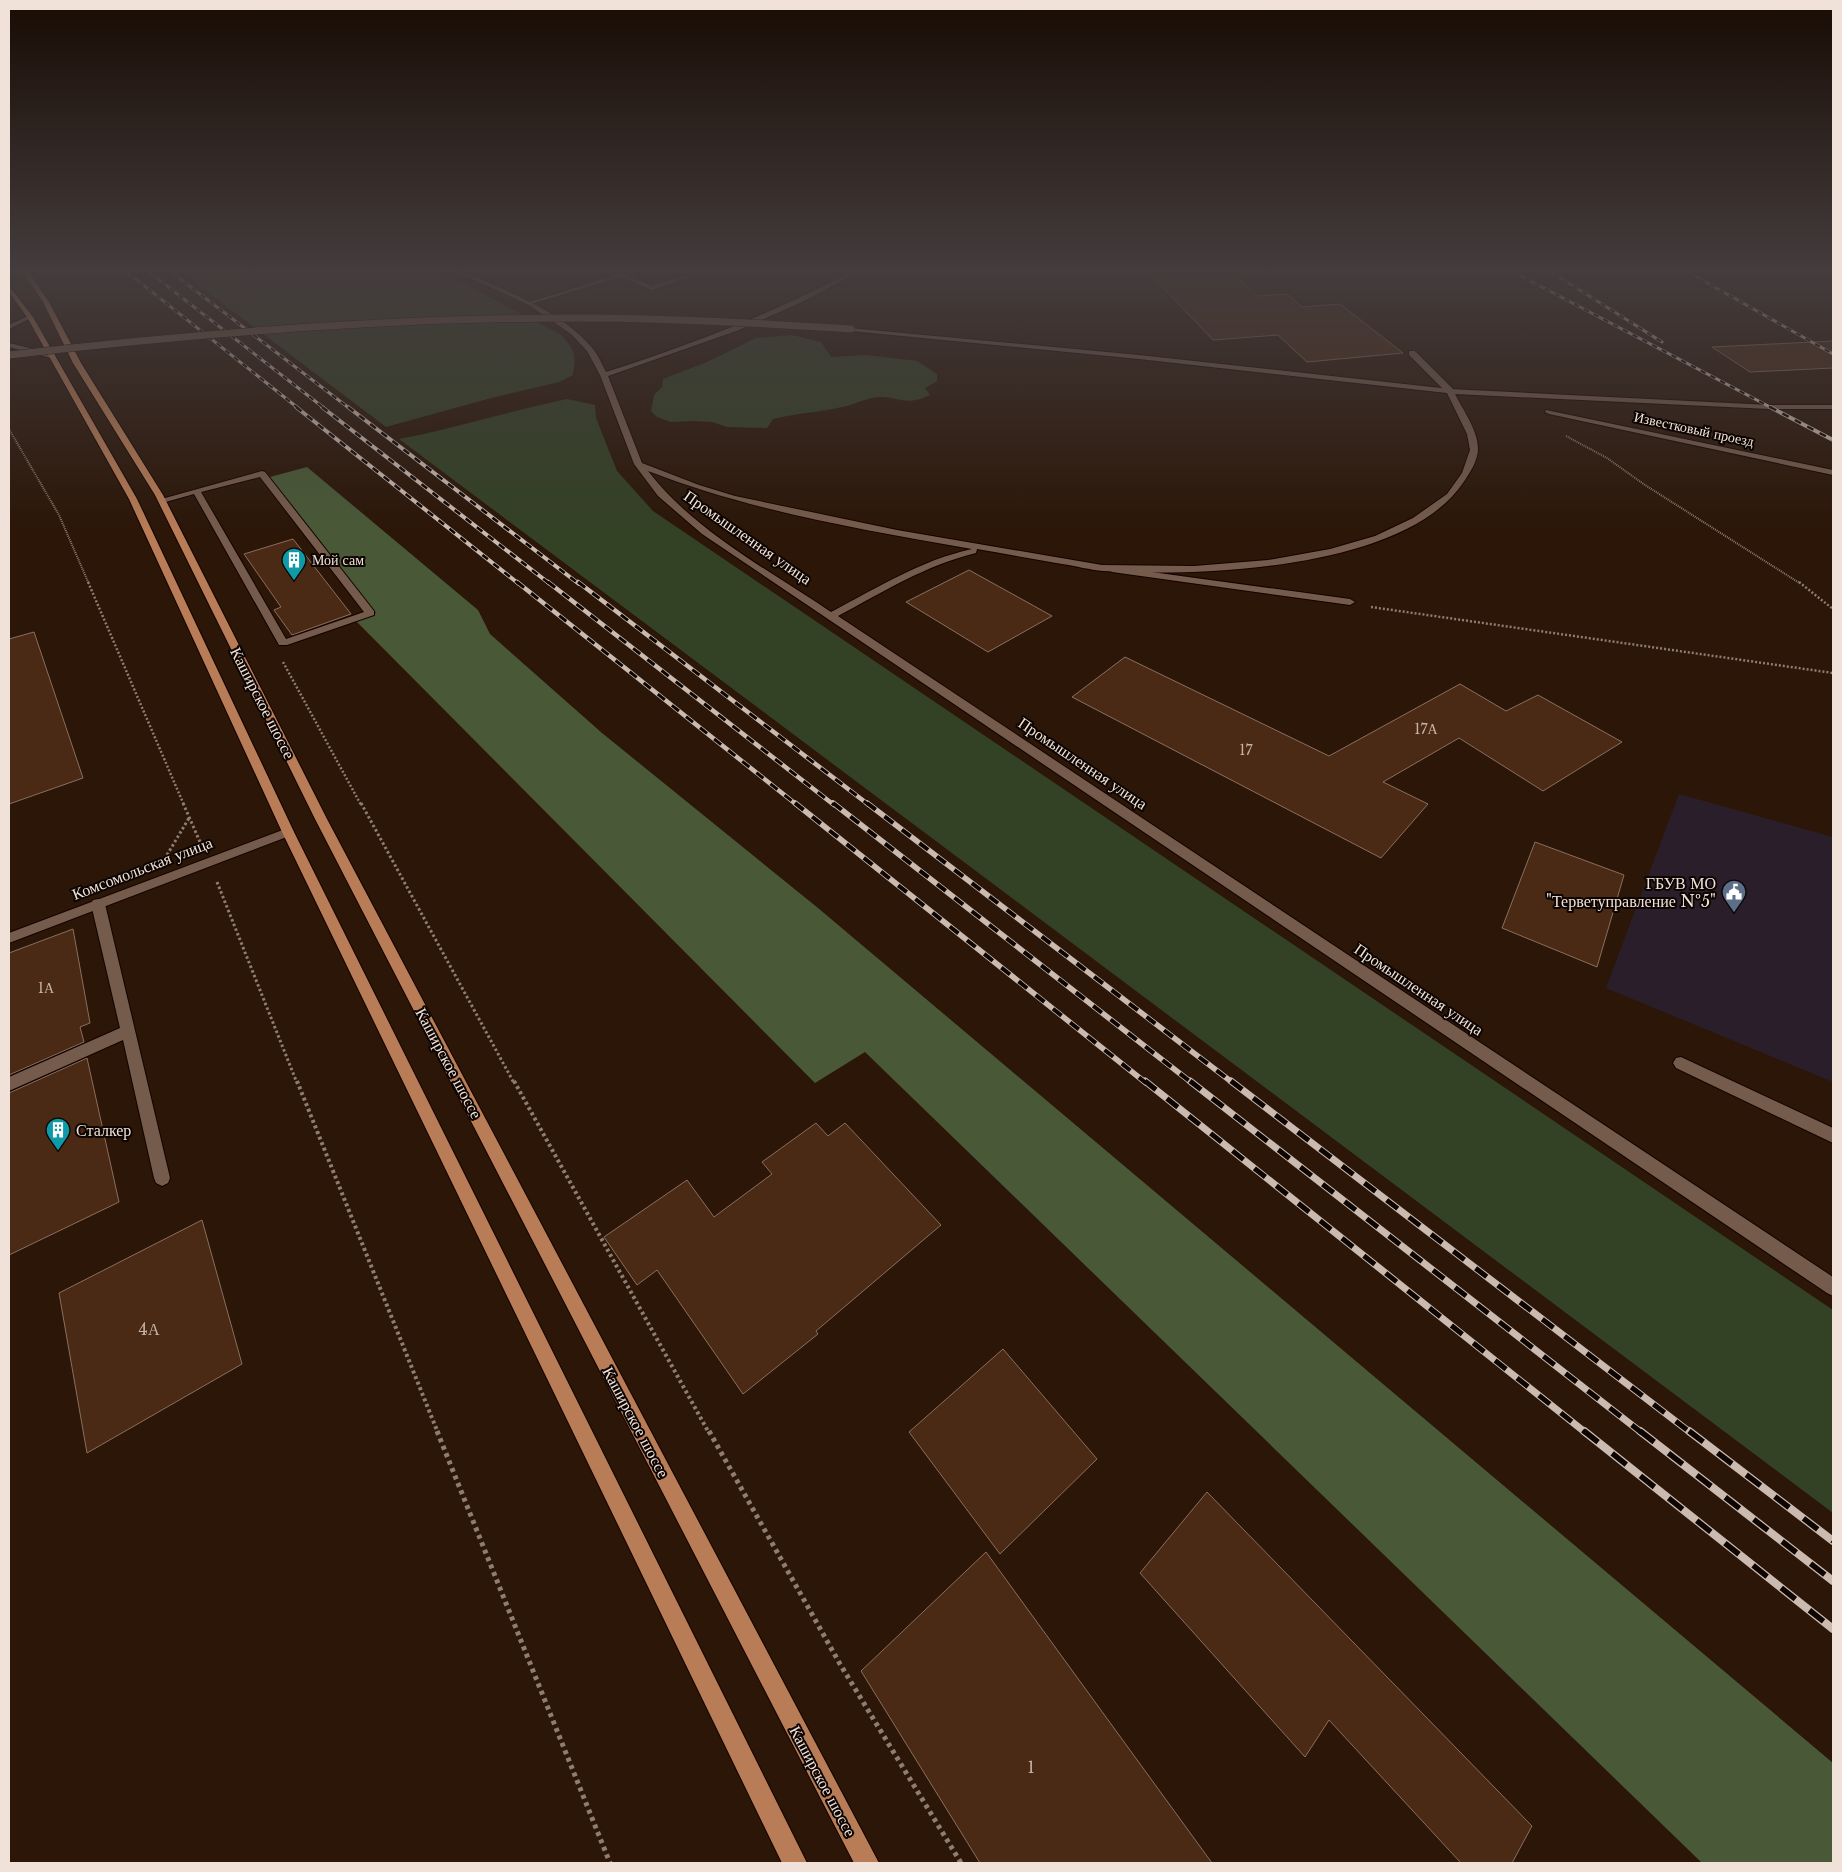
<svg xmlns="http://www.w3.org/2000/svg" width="1842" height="1872" viewBox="0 0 1842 1872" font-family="'Libre Baskerville',serif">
<rect width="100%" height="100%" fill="#2b1608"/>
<!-- commercial -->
<path fill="#2b1e2b" d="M1679,794L1833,837V1082L1606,988Z"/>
<!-- green -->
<path fill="#334125" d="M176,268H434L561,335C575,350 576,354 573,375L559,382L491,398L386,427Z
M792,335L821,342L831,357L866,355L917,361L937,374V381L925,388L930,395C907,406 902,398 881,397C868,397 858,403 847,406C822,412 798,413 773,419L767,428L727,427L712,422L694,421L671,422L657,417L651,411L654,395L662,387L663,379L707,362L756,338Z
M567,399L595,405L596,418L617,471L653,511L1833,1310V1513L399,439C456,428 510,411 567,399Z"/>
<!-- forest -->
<path fill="#495937" d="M307,467L478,610L490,634L602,733L818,908L1833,1763V1863H1702L865,1052L815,1083L356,621L376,613L270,477Z"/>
<!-- building -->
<path fill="#4a2a15" stroke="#8a6f5f" d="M1144,268H1226L1258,296L1287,294L1302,307L1340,304L1403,353L1307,362L1278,335L1213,340Z
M1833,341V368L1750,372L1712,347Z
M293,539L351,614L292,635L274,610L281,607L244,554Z
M969,570L1052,616L988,652L906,602Z
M34,632L83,778L9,804V639Z
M1125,657L1329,756L1460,684L1506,711L1538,695L1622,742L1543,791L1459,738L1383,782L1428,804L1381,858L1072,697Z
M1535,842L1624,875L1597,967L1502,928Z
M73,929L90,1023L80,1027L84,1042L9,1075V953Z
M87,1058L119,1202L9,1255V1093Z
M816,1123L828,1136L845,1123L941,1225L816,1331L818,1334L743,1394L657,1270L637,1285L604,1237L687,1180L714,1217L772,1174L762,1162Z
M202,1220L242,1364L87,1453L59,1293Z
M1003,1349L1097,1459L1000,1554L909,1432Z
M1207,1492L1532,1826L1512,1863H1461L1329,1720L1305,1757L1140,1573Z
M986,1552L1212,1863H980L861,1671Z"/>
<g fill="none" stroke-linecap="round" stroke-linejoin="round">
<defs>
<path id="service" d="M639,268H648L627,275L652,286L694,272L686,268H694L703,272L652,290L621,277L531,304L526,303Z
M28,316L33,317L9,329V325Z
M9,343L54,354L55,356L51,358L9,347Z
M1409,351H1415L1453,389V393H1447L1409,355Z
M1546,410L1833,470V475L1549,414L1545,412Z
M262,471L265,472L374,611V615L287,645H279L194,494L162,503L158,500ZM260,477L364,612L286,639L201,492Z
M1115,567L1350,599L1355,602L1350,605L1112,572L1110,570Z
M98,899L103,900L105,904L170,1178L168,1183L162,1186L156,1183L154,1178L123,1040L9,1091V1077L120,1028L91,904L93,900Z
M1681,1057L1833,1128V1143L1676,1068L1673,1063L1676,1058Z"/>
<path id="minor" d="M288,828L292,829L294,832L292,835L9,943V933Z"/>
<path id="tertiary" d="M447,268H454C498,287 563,311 593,349C598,355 602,364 606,372C694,344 778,311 859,268H866L802,302L739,330L608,376L642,463L699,485L735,496L897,530L1102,565L1194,566L1268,560L1330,549L1375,536L1413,518L1447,494L1462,473L1470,450L1467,434L1447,393L1139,359L851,331L848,329L849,328L1139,355L1450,389L1769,405H1833V409H1769L1455,394C1463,410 1478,430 1478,449C1478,461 1469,474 1463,483C1404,570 1199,577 1103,571C1090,570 1076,566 1062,564C1034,559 1005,554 977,549L976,553C926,565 883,592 838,616L1833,1277V1296L1827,1293L702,534L658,496L634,464L600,375L587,351L571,334L527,304ZM648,471C751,511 863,530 972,549C921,560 877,588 831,612C769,570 694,531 648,471Z"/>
<path id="primary" d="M20,268H26L49,302L81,363L163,495L327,819L879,1863H854L315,819L155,495L73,363L43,302Z
M9,286L33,317L137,499L294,832L807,1863H782L282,832L129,499L27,317L9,292Z"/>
</defs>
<!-- service casing -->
<use href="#service" stroke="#130300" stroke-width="2"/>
<!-- minor casing -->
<use href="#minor" stroke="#130300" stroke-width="2"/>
<!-- tertiary casing -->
<use href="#tertiary" stroke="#130300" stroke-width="2"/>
<!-- primary casing -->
<use href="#primary" stroke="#130300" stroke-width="2"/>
<!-- path-far4 -->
<path stroke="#8f7d72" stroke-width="2" stroke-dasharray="1 1" stroke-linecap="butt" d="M9,429L59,515L89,584
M1566,436L1607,458L1645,485L1801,584"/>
<!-- path-far3 -->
<path stroke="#8f7d72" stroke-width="2.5" stroke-dasharray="2 2" stroke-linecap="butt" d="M88,582L184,805
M1799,582L1833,609
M1371,607L1833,673
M283,662L361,805"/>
<!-- path-far2 -->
<path stroke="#8f7d72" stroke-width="3" stroke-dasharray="2.5 2.5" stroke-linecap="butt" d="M183,803L200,842
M361,803L514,1083
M167,855L189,818
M217,882L297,1083"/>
<!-- path-far1 -->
<path stroke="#8f7d72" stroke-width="4" stroke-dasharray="3 3" stroke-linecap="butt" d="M297,1081L438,1433
M514,1081L709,1433"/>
<!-- path -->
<path stroke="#8f7d72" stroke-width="5" stroke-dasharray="4 4" stroke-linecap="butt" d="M437,1431L610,1863
M709,1431L840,1664L961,1863"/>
<!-- service -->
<use href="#service" fill="#755b4b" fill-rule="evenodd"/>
<!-- minor -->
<use href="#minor" fill="#755b4b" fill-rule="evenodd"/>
<!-- tertiary -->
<use href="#tertiary" fill="#755b4b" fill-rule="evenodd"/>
<!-- primary -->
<use href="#primary" fill="#b87c56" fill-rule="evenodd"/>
<defs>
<path id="rail-far5" d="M122,268L298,408
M144,268L324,408
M166,268L349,408
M1506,268L1772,408
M1545,268L1662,342
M1681,268L1833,354"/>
<path id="rail-far4" d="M296,407L519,584
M322,407L550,584
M348,407L579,584
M1770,407L1833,440"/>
<path id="rail-far3" d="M517,582L797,805
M548,582L834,805
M578,582L869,805"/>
<path id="rail-far2" d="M795,803L1146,1083
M833,803L1192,1083
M867,803L1233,1083"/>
<path id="rail-far1" d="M1145,1081L1586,1433
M1190,1081L1642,1433
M1231,1081L1691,1433"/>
<path id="rail" d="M1584,1431L1833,1629
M1640,1431L1833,1581
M1689,1431L1833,1541"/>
</defs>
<!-- rail-far5 casing -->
<use href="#rail-far5" stroke="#cbbab0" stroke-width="3"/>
<!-- rail-far4 casing -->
<use href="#rail-far4" stroke="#cbbab0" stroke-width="4"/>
<!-- rail-far3 casing -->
<use href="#rail-far3" stroke="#cbbab0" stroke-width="4.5"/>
<!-- rail-far2 casing -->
<use href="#rail-far2" stroke="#cbbab0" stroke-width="5.5"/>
<!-- rail-far1 casing -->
<use href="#rail-far1" stroke="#cbbab0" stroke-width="7"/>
<!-- rail casing -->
<use href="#rail" stroke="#cbbab0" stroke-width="8"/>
<!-- rail-far5 -->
<use href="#rail-far5" stroke="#0d0502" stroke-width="2" stroke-dasharray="5.5" stroke-linecap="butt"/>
<!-- rail-far4 -->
<use href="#rail-far4" stroke="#0d0502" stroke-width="2.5" stroke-dasharray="7" stroke-linecap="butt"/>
<!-- rail-far3 -->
<use href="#rail-far3" stroke="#0d0502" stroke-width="3" stroke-dasharray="9" stroke-linecap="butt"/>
<!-- rail-far2 -->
<use href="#rail-far2" stroke="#0d0502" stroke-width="4" stroke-dasharray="11" stroke-linecap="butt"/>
<!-- rail-far1 -->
<use href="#rail-far1" stroke="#0d0502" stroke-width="5" stroke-dasharray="14" stroke-linecap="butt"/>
<!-- rail -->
<use href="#rail" stroke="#0d0502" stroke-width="5.5" stroke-dasharray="18" stroke-linecap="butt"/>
<defs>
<path id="tertiary-bridge" d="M9,355C197,333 386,318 576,318C668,318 759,323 851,329"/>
</defs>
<!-- tertiary-bridge casing -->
<use href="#tertiary-bridge" stroke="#130300" stroke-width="8" stroke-linecap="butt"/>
<!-- tertiary-bridge -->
<use href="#tertiary-bridge" stroke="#755b4b" stroke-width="7"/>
</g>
<!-- sky -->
<linearGradient id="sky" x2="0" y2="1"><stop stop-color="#180c04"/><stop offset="0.51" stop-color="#443c3d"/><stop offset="1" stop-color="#443c3d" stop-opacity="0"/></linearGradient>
<rect width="1842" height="530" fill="url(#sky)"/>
<!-- icons -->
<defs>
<symbol id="building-pin" viewBox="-11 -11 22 30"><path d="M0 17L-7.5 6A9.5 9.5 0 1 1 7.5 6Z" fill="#0f9aa8" stroke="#0d0502"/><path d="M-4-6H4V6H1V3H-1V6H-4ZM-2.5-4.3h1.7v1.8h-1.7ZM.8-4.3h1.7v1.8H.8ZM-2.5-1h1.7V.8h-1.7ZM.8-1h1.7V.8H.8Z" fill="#fff"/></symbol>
<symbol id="civic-pin" viewBox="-11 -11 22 30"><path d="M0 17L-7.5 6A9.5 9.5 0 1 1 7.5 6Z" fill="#5c6f8a" stroke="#0d0502"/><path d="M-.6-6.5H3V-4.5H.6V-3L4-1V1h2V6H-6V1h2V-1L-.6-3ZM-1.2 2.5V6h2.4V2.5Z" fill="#fff"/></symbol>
</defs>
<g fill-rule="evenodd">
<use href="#building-pin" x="280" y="546" width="28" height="38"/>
<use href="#civic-pin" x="1720" y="878" width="28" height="38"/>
<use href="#building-pin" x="44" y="1116" width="28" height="38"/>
</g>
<g text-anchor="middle" stroke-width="4" stroke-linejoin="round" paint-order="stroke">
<!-- far-street labels -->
<g font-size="14" fill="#f1e2d9" stroke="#0d0502">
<text transform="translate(1694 429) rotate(12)" y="5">Известковый проезд</text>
</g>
<!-- far-poi labels -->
<g font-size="14" fill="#f1e2d9" stroke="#0d0502" text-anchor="start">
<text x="312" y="565">Мой сам</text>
</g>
<!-- number labels -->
<g font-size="14" fill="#c7b4a8">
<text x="1426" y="734">17А</text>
<text x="1246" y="755">17</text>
<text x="46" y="993">1А</text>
</g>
<!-- street labels -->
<g font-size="16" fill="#f1e2d9" stroke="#0d0502">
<text transform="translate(748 537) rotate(35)" y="6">Промышленная улица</text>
<text transform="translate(263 703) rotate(63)" y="6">Каширское шоссе</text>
<text transform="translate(1083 763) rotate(34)" y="6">Промышленная улица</text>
<text transform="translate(142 868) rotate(-21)" y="6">Комсомольская улица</text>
<text transform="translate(1419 989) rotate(34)" y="6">Промышленная улица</text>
<text transform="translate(449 1063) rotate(62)" y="6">Каширское шоссе</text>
<text transform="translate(636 1422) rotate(62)" y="6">Каширское шоссе</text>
<text transform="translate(823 1781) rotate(62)" y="6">Каширское шоссе</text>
</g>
<!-- poi labels -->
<g font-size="16" fill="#f1e2d9" stroke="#0d0502" text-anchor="end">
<text x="1716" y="889">ГБУВ МО<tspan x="1716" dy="18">"Терветуправление №5"</tspan></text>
<text x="76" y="1136" text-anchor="start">Сталкер</text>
</g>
<!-- near-number labels -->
<g font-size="16" fill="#c7b4a8">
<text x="149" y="1335">4А</text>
<text x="1031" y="1773">1</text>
</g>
</g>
<!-- border -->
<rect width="1842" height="1872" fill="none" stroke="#f1e2d9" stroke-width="20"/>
</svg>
